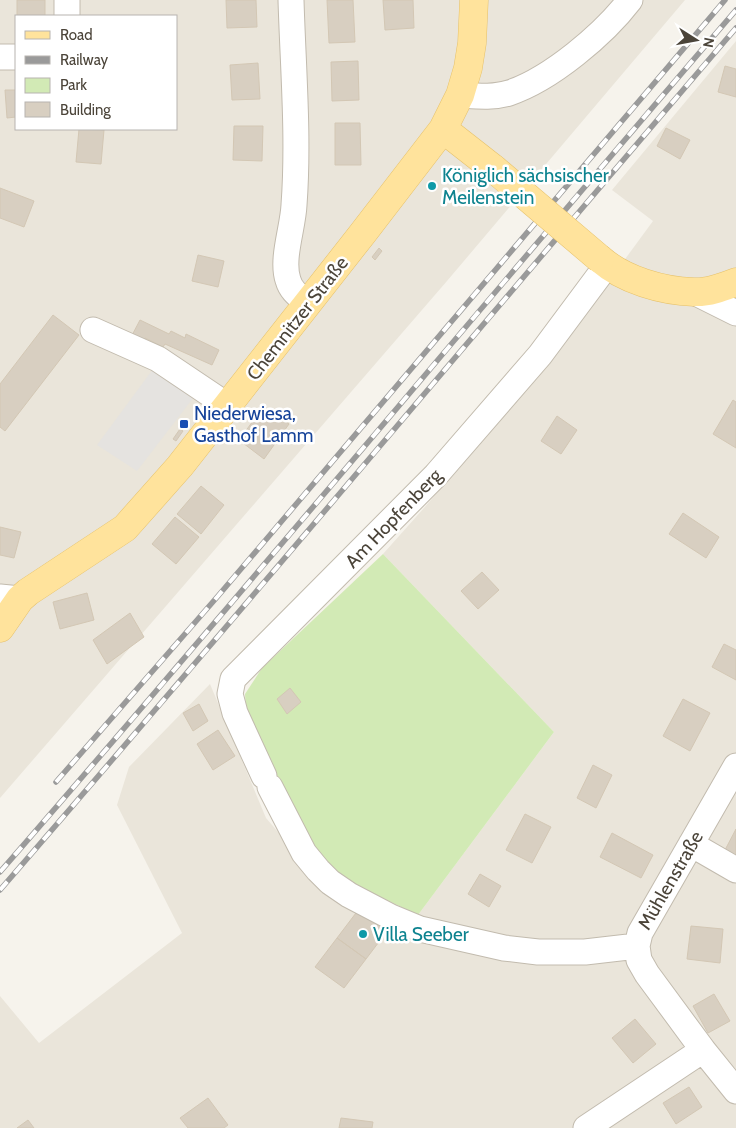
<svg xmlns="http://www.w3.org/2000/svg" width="736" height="1128" viewBox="0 0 736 1128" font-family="Cabin,sans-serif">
<rect width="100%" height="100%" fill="#f6f3ec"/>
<!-- residential -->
<path fill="#eae5da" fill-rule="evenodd" d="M0,0H685L447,281L0,798ZM16,16H176V129H16Z
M736,41V1128H0V996L39,1043L182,933L117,805L129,767L210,684L266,818L321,882L418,915L554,732L383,554L424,508L554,356L653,221L612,190Z"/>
<!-- green -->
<path fill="#d2eab5" d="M383,554L554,732L418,915L351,883L326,868L280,782L246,711L245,694L262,668Z"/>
<!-- parking -->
<path fill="#e5e3e0" d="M156,365L197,393L137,471L97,445Z"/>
<!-- building -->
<path fill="#d8cfc1" stroke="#d3c7b4" d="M17,0H45V16H17Z
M226,0H256L257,27L227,28Z
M327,0H353L355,42L329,43Z
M383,0H413L414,28L385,30Z
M358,61L359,100L332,101L331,62Z
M258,63L260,99L232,100L230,65Z
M725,66L736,69V97L718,92Z
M5,90H16V117L7,118Z
M335,123H360L361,165H335Z
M234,126H263L262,161L233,160Z
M666,128L690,140L680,159L657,146Z
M79,129L104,130L101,164L76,162Z
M0,188L34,201L24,227L0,218Z
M379,248L382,251L375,260L372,257Z
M198,255L224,261L218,287L192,281Z
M53,315L79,335L5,431L0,427V384Z
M140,320L169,334L171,331L185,338L186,334L219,350L212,365L165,344L163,347L145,338L141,347L129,341Z
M733,400L736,402V448L713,434Z
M264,406L289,424L264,459L239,440Z
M557,416L577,430L561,454L541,441Z
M180,429L183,431L176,441L173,439Z
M201,486L224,505L201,534L177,514Z
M683,513L719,537L706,558L669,534Z
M175,517L199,537L176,564L152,544Z
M0,527L21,532L14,558L0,555Z
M482,572L499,590L478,609L461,591Z
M87,593L94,620L60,629L53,602Z
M130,613L144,637L107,664L93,640Z
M724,644L736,650V680L712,667Z
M290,688L301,702L287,714L277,699Z
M683,699L710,713L690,751L663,736Z
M199,704L208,721L193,731L183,713Z
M218,730L235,756L213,770L197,744Z
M593,765L612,775L596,808L577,798Z
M525,814L551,827L532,863L506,850Z
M736,829V856L725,850Z
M612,833L653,855L641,878L600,857Z
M480,874L501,886L489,907L468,894Z
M359,909L388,930L366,959L337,938Z
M691,926L723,929L720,963L687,959Z
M337,938L366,959L344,988L315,967Z
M714,994L730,1021L708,1033L693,1006Z
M635,1019L656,1044L633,1063L612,1038Z
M689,1087L702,1107L676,1124L663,1103Z
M208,1098L228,1125L224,1128H188L180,1118Z
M341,1118L373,1122L372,1128H339Z
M28,1120L34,1128H17Z"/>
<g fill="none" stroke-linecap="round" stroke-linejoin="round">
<defs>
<path id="minor" d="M67,0V16
M291,0C293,68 299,137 294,205C293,228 281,259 288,280C291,291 299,296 307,303
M0,57H16
M460,95C476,96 493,98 509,93C551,79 604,34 630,0
M696,293L736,313
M93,330L158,359L228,406
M0,597L20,599
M736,766L640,933L637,946L639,960L647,974L703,1050L736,1091
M264,776L235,713L230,694L233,679L436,475L540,355L607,265
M270,787L304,853L318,870L330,882L349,895L391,917L420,929L504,948L538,952H585L637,946
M691,844L736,870
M586,1128L703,1050"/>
<path id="major" d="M443,129L494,169
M600,259C624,280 662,291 694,292C708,293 723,287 736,282
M0,628L20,599L28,592L125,528L180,466L363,233L443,129L460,95L468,68L472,43L474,0"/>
</defs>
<!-- minor casing -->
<use href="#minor" stroke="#c2bbae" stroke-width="27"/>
<!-- major casing -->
<use href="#major" stroke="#e6c16a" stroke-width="29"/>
<!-- minor -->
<use href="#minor" stroke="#fff" stroke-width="25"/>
<!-- major -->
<use href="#major" stroke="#ffe39c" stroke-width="28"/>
<defs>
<path id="rail" d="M56,782L218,596L725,0
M0,872C248,587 490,296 736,10
M0,890C248,604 490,315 736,28"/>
</defs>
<!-- rail casing -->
<use href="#rail" stroke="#9a9a9a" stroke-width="5.5"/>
<!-- rail -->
<use href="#rail" stroke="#fff" stroke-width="4" stroke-dasharray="11" stroke-linecap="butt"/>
<defs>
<path id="major-bridge" d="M494,169L600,259"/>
</defs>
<!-- major-bridge casing -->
<use href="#major-bridge" stroke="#e6c16a" stroke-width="29" stroke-linecap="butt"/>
<!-- major-bridge -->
<use href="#major-bridge" stroke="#ffe39c" stroke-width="28"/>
</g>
<!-- markers -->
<g fill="#0f9aa8" stroke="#fff" stroke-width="2">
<circle cx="432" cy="186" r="5"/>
<circle cx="363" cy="934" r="5"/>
</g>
<rect fill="#1a4fb4" stroke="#fff" stroke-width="2" x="179" y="419" width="10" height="10" rx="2.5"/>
<g text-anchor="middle" stroke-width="5" stroke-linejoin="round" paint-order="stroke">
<!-- culture labels -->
<g font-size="19" fill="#0d838f" stroke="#fff" text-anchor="start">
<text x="442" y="182">Königlich sächsischer<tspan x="442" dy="22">Meilenstein</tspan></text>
<text x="373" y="941">Villa Seeber</text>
</g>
<!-- street labels -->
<g font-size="19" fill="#4b4439" stroke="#fff">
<text transform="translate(297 318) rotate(-52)" y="7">Chemnitzer Straße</text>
<text transform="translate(393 518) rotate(-46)" y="7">Am Hopfenberg</text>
<text transform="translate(670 880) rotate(-60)" y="7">Mühlenstraße</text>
</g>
<!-- transit labels -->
<g font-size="19" fill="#164399" stroke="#fff" text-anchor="start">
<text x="194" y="420">Niederwiesa,<tspan x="194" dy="22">Gasthof Lamm</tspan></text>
</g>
</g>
<!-- legend -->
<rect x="15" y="15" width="162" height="115" fill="#ffffff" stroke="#b7b4b0"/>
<rect x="25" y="31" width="25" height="8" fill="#ffe39c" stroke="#b7b4b0"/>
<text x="60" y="40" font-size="15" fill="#4b4439">Road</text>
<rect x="25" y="56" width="25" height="8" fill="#9a9a9a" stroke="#b7b4b0"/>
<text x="60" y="65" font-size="15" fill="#4b4439">Railway</text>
<rect x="25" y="78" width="25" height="15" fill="#d2eab5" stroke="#b7b4b0"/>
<text x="60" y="90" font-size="15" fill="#4b4439">Park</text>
<rect x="25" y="102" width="25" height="15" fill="#d8cfc1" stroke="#b7b4b0"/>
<text x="60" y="115" font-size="15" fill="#4b4439">Building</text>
<!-- north arrow -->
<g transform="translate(696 40) rotate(101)" stroke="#ffffff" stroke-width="4" paint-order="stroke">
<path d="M0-4L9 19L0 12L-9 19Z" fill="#4b4439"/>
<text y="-8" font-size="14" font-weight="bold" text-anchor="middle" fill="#4b4439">N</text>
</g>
</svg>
